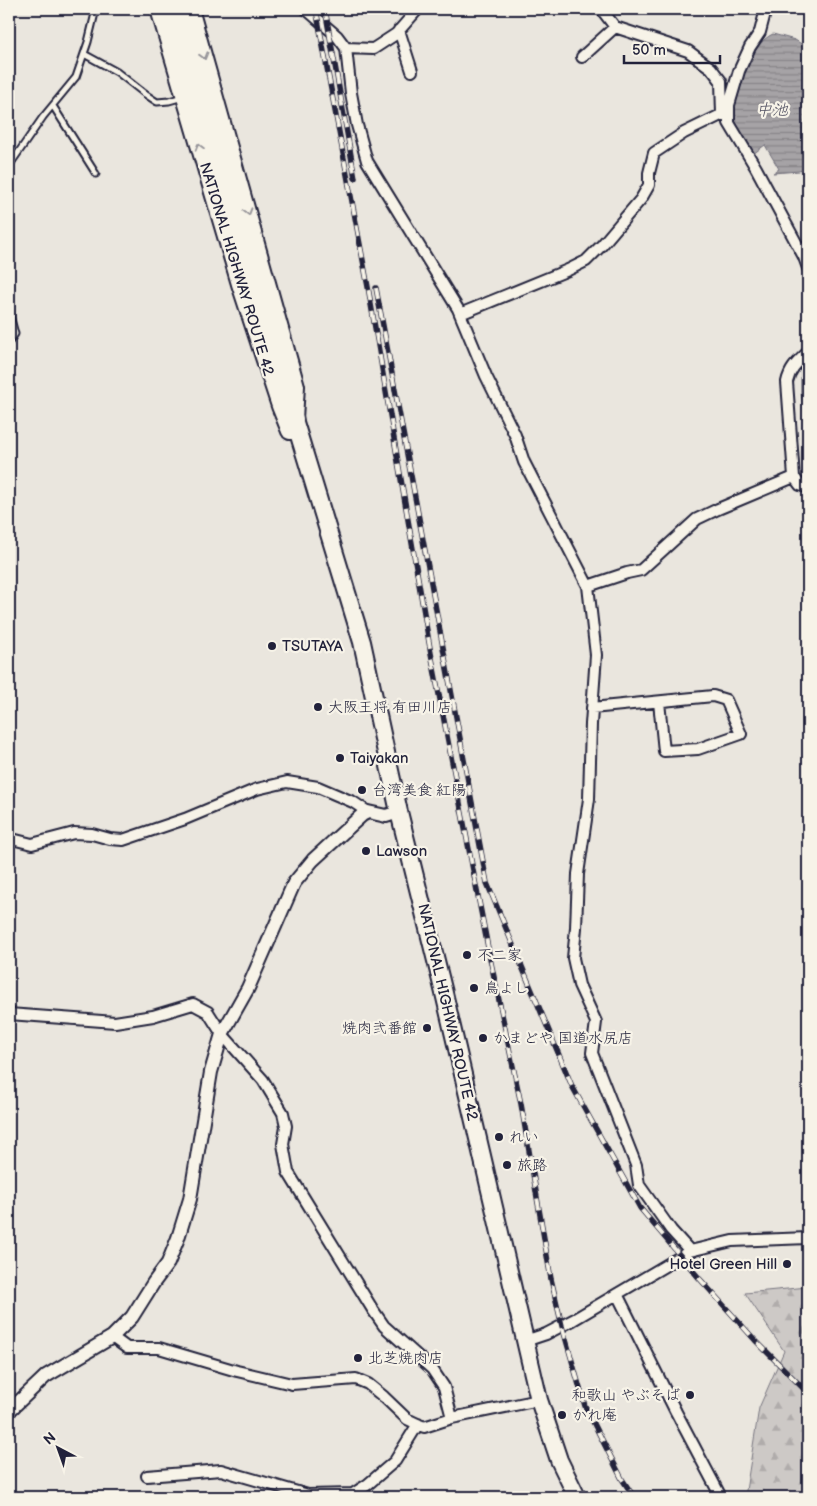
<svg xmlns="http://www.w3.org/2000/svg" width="817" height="1506" viewBox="0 0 817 1506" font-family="'Balsamiq Sans','Klee One',sans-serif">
<defs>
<pattern id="forest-firs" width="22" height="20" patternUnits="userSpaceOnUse" patternTransform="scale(1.25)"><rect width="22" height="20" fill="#cdc9c6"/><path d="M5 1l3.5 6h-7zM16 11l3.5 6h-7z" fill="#b0acab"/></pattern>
<pattern id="water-rules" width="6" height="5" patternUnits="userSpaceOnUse" patternTransform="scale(1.25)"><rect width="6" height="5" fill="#a6a3a6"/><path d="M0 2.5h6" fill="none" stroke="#878488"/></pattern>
</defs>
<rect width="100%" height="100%" fill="#eae6de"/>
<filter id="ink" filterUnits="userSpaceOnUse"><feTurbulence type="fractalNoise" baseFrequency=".02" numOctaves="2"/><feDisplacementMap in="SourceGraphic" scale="10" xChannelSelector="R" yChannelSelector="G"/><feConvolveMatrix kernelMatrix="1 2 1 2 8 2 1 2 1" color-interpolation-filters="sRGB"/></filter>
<g filter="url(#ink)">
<!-- forest -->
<path fill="url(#forest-firs)" stroke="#787680" d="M808,1287V1497H745L759,1408L784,1351L745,1293Z"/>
<!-- water -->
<path fill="url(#water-rules)" stroke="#716f7b" d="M773,34L795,40L808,48V168L799,171L773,173L779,169L765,145L753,154C745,144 736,128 735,115C733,93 751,43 773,34Z
M808,356V432L801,393V363Z"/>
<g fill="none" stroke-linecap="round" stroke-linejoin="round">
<defs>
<path id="service" d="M84,54L117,72L145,94L157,102L169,101L183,97
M53,106L96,174
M9,166L43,117L76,77L88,42L96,9
M9,312L15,334L9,342"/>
<path id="minor" d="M306,9L337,36L346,48L351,93L357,125L367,161L458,309L486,376L515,435L524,462L588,586L596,655L591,724L589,799L578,874L576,928L573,958L579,985L596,1022L592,1053L636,1165L639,1185L671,1230L690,1251
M603,9L602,10L615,27L688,51L711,68L721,81L722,114
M766,9L760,32L750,47L739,71L729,105V123L756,168L804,257L808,268
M399,30L412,71
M346,48L373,49L396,34L418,9
M582,57L615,27
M460,314L568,270L586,261L602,245L641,199L649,185V173L654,153L684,133L729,111
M808,352C798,362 790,368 787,382L794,477L800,485L808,488
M588,586L627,573L641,570L697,519L718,509L794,477
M592,708L713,696L726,700L741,734L698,749L664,751L659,702
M9,836L12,839L32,844L74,833L92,834L110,839L123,840L185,819L257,789L287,782L318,787L353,802L368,812
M9,1014L115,1022L153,1016L193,1004L208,1012L222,1034L263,1080L283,1113L286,1126L283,1144L288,1172L373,1310L384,1326L432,1369L444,1387L452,1418
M617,1294L676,1412L721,1497
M112,1337L127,1348H159L237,1371L292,1384L356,1379L368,1384L384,1397L407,1419L424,1427L452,1418L539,1400
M525,1341L546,1334L573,1320L690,1251L732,1241L808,1238
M147,1476L221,1470L308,1495L353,1494L367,1485L395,1461L418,1424"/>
<path id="tertiary" d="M9,1411L46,1376L112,1337L132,1317L154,1282L168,1263L178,1238L190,1199L211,1072L222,1034L248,988L294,883L313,860L362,815L368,812L386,816L399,812"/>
<path id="trunk" d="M159,9L240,284L280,406L290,431
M190,9L296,386L294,419L362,642L399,812L444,993L539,1400L559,1460L577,1497"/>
<path id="motorway" d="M174,9L294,419"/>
</defs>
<!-- service casing -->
<use href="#service" stroke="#22223b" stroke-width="9"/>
<!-- minor casing -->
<use href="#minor" stroke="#22223b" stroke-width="14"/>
<!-- tertiary casing -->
<use href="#tertiary" stroke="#22223b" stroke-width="16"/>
<!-- trunk casing -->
<use href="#trunk" stroke="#22223b" stroke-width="20"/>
<!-- motorway casing -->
<use href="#motorway" stroke="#22223b" stroke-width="21"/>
<!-- service -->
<use href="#service" stroke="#f7f3e8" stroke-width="5"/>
<!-- minor -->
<use href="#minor" stroke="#f7f3e8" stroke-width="10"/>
<!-- tertiary -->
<use href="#tertiary" stroke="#f7f3e8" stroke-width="12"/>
<!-- trunk -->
<use href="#trunk" stroke="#f7f3e8" stroke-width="16"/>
<!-- motorway -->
<use href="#motorway" stroke="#f7f3e8" stroke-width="18"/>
<defs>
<path id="rail" d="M316,9L368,287L430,648L490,958L521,1104L551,1279L562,1326L585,1406L622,1479L634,1497
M325,9L355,178
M376,288L487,883L572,1086L640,1208L699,1278L755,1340L808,1393"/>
</defs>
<!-- rail casing -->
<use href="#rail" stroke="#22223b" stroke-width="5.5"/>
<!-- rail -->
<use href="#rail" stroke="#f7f3e8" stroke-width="4" stroke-dasharray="11" stroke-linecap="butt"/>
</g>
<!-- one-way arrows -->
<defs><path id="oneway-chevron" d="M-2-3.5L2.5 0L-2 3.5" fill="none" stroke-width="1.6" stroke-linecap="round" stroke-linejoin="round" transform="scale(1.25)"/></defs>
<g stroke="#97959a">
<use href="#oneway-chevron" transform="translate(204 56) rotate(74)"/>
<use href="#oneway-chevron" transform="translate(199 147) rotate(-106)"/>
<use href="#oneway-chevron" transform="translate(248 212) rotate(74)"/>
</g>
</g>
<!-- markers -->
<g fill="#22223b" stroke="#f7f3e8" stroke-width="2">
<circle cx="272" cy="646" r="5"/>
<circle cx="318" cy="707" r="5"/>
<circle cx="340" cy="758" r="5"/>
<circle cx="362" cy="790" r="5"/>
<circle cx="366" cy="851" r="5"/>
<circle cx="467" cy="955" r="5"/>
<circle cx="474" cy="988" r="5"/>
<circle cx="427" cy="1028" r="5"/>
<circle cx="483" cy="1038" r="5"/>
<circle cx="499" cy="1137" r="5"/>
<circle cx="507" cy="1165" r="5"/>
<circle cx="787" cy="1264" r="5"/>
<circle cx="358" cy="1358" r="5"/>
<circle cx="690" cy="1395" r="5"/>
<circle cx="562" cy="1415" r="5"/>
</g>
<g text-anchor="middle" stroke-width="4.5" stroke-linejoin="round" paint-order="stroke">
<!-- street labels -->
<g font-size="15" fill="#22223b" stroke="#f7f3e8">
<text transform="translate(237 269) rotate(73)" y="5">NATIONAL HIGHWAY ROUTE 42</text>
<text transform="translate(448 1012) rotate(77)" y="5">NATIONAL HIGHWAY ROUTE 42</text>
</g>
<!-- poi labels -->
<g font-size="15" fill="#22223b" stroke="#f7f3e8" text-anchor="start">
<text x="282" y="651">TSUTAYA</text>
<text x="328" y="712">大阪王将 有田川店</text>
<text x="350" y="763">Taiyakan</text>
<text x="372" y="795">台湾美食 紅陽</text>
<text x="376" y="856">Lawson</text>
<text x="477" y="960">不二家</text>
<text x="484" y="993">鳥よし</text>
<text x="417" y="1033" text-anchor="end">焼肉弐番館</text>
<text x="493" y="1043">かまどや 国道水尻店</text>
<text x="509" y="1142">れい</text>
<text x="517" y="1170">旅路</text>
<text x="777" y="1269" text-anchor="end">Hotel Green Hill</text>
<text x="368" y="1363">北芝焼肉店</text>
<text x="680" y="1400" text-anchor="end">和歌山 やぶそば</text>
<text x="572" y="1420">かれ庵</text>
</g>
<!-- water labels -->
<g font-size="16" font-style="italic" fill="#504f60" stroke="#f7f3e8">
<text x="772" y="115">中池</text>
</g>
</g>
<!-- margin -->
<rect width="817" height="1506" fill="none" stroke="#f7f3e8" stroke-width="30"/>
<rect x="15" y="15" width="787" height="1476" fill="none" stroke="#22223b" stroke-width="2" filter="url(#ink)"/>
<!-- north arrow -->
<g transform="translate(58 1448) rotate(319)" stroke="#f7f3e8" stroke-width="4" paint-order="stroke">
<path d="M0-4L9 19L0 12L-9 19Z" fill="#22223b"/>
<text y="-8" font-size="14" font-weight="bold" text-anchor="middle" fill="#22223b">N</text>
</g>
<!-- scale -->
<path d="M624 55v8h96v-8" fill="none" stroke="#22223b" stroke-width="2.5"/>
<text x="632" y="55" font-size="15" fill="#22223b" stroke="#f7f3e8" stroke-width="4" paint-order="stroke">50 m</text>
</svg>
